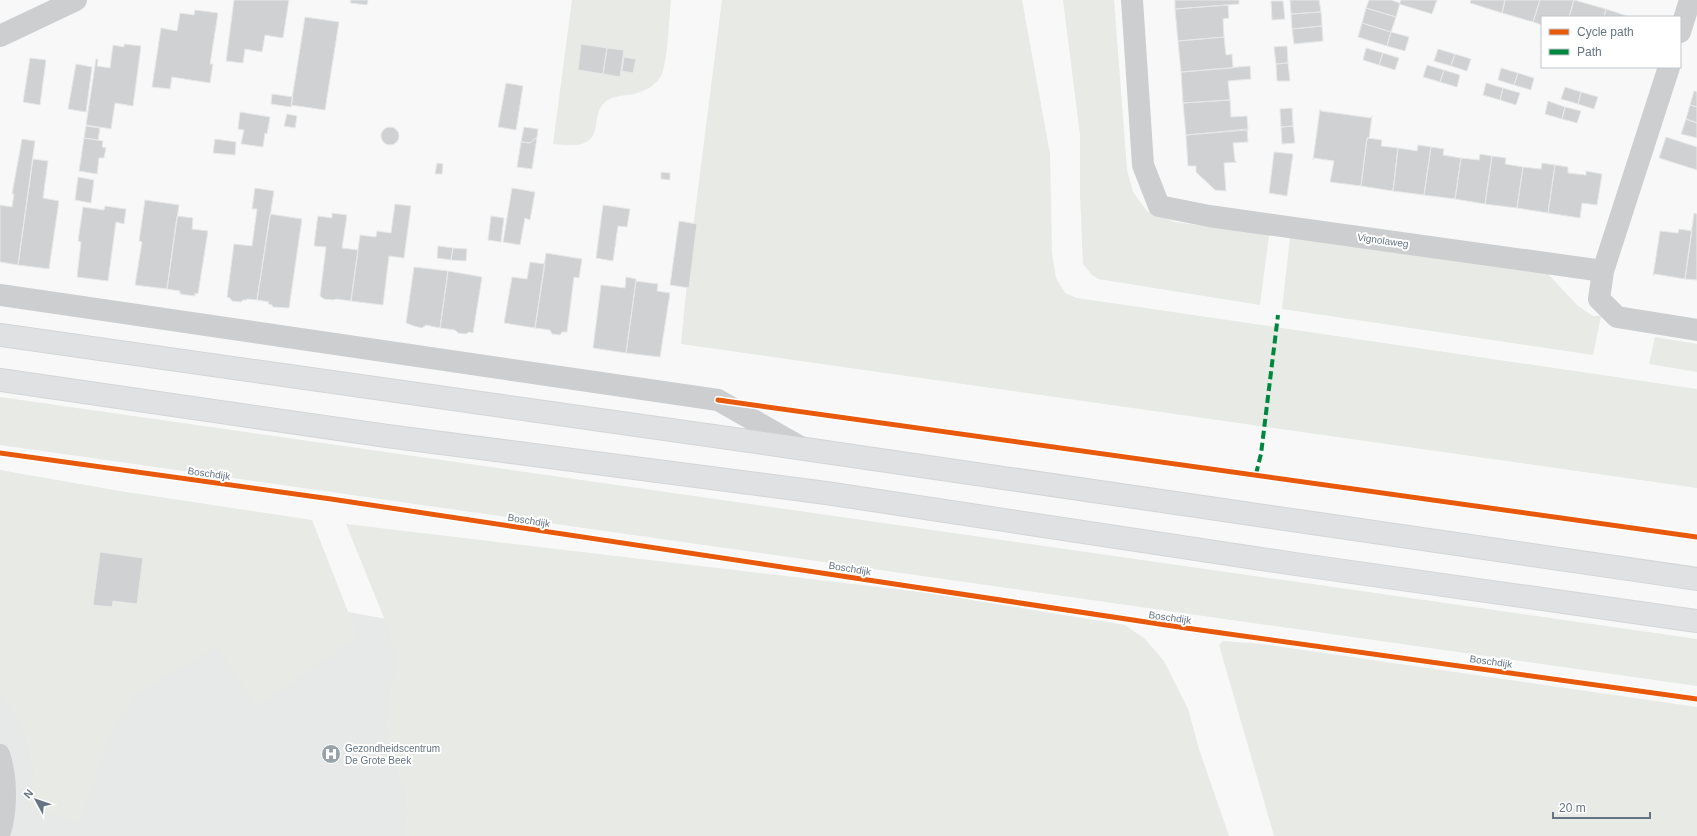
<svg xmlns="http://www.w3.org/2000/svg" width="1697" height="836" viewBox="0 0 1697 836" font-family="Arial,sans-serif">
<rect width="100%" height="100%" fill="#f8f8f8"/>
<!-- built -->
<path fill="#e7e8e8" d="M0,549L680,672L645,836H0Z"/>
<!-- green -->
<path fill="#e7eae5" d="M572,0H671C669,17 668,62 661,76C655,86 645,91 634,94C623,96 611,95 603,104C595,114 598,123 594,133C588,149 567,145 553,144Z
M722,0H1022L1050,154L1052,253L1056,278L1065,293L1077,298L1697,389V488L681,344L690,252Z
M1063,0H1114L1127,170L1133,192L1147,211L1175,222L1269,235L1260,305L1098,279L1092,275L1083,264L1080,195V135Z
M1290,238L1548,274L1578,306L1593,316H1601L1593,355L1282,309Z
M1655,337L1697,344V372L1649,364Z
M0,397L1697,639V686L0,445Z
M0,470L120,491L312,520L358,637L257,707L216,647L135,695L111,733L80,824L29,806L34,774L23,732L4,698L0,695Z
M346,524L929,593L1125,625L1145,639L1164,661L1188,709L1199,749L1229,836H403L407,814L405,792L392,755L386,728L387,704L395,669L396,655L386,623Z
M1223,641L1261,644L1697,707V836H1274L1219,645Z"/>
<!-- building -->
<path fill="#cfd1d2" stroke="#e8e8e8" d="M234,0H289L283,38L265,35L262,52L245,49L243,63L226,61Z
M351,0H368L367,5L350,3Z
M1175,0H1239V4L1175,9Z
M1290,0H1319L1321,12L1291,14Z
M1369,0H1391L1400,3L1396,17L1366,8Z
M1401,0H1437L1432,14L1399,4Z
M1471,0H1505L1502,13L1470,3Z
M1505,0H1540L1533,22L1502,13Z
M1540,0H1574L1569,17H1542V25L1533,22Z
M1574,0L1606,9L1604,17H1569Z
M1271,1H1283L1285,19L1272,20Z
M1228,5L1229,18L1223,19L1224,37L1178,41L1175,9Z
M1366,8L1396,17L1391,32L1362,23Z
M1606,9L1630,17H1604Z
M195,10L218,13L210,64H213L210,83L172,77L170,89L152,87L161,28L177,31L180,13L194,15Z
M1321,12L1322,26L1292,29L1291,14Z
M305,17L339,22L325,110L291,105Z
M1362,23L1391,32L1387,46L1358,37Z
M1322,26L1323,41L1294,44L1292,29Z
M1391,32L1409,37L1405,51L1387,46Z
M1224,37L1226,55L1232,54L1233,68L1181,72L1178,41Z
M124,44L141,46L133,106L115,103L111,129L86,125L96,59H98L97,66L110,68L113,45L124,47Z
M581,44L607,48L603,74L578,70Z
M1287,46L1288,63L1276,64L1274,47Z
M607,48L624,50L620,77L603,74Z
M1366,48L1383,53L1379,65L1363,60Z
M1438,49L1455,54L1451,66L1434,61Z
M1383,53L1399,58L1395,70L1379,65Z
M1455,54L1471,59L1467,71L1451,66Z
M624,57L636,59L633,73L622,71Z
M30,58L46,60L40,105L23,102Z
M1288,63L1290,81H1277L1276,64Z
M76,64L92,67L86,112L68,109Z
M1427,65L1444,70L1440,82L1423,77Z
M1250,66L1251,79L1228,81L1230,100L1183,103L1181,72Z
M1501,68L1518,73L1514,85L1498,80Z
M1444,70L1460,75L1457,87L1440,82Z
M1518,73L1534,78L1531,90L1514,85Z
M506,83L523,86L516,130L498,127Z
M1486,83L1503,88L1500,100L1483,95Z
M1565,87L1581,92L1578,104L1561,99Z
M1503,88L1520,93L1516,105L1500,100Z
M1694,91L1697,92V107L1690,105Z
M1581,92L1598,97L1594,109L1578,104Z
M272,94L293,97L291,107L271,104Z
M1230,100L1231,117L1247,116L1248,130L1186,135L1183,103Z
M1548,101L1565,107L1562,119L1545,114Z
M1690,105L1697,107V123L1686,119Z
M1565,107L1581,111L1577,123L1562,119Z
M1292,108L1293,126L1281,127L1280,109Z
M1320,109L1321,111L1371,118L1372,116L1369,138H1367L1361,186L1330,182L1334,161L1314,158L1313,160Z
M240,112L270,117L267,134L265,133L263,147L241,144L244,130L238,129Z
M287,114L297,116L295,128L284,126Z
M1686,119L1697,123V138L1681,134Z
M86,126L100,128L98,140L84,138Z
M1293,126L1295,143L1282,144L1281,127Z
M524,127L538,129L537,137L530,143L521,142Z
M381 136a9 9 0 1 1 18 0a9 9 0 1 1-18 0Z
M1247,129L1248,142L1233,143L1235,161L1237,162L1224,163L1226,191L1215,190L1196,172V166H1188L1186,135Z
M537,137L532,169L517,167L521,142L530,143Z
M1666,137L1697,147V170L1659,158Z
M84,138L103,141L102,147L106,148L104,158H99L97,174L79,171Z
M1367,138L1382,140L1381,146L1398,148L1393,191L1361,186Z
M22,139L35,141L18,265L0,262V205L12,207L14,194H12Z
M215,139L236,142L235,155L213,153Z
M1418,145L1431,147L1424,195L1393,191L1398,148L1417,151Z
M1431,147L1444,149L1443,155L1461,158L1455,199L1424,195Z
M1274,152L1293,154L1287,196L1269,193Z
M1480,154L1492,156L1485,204L1455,199L1461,158L1479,160Z
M1492,156L1506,158L1505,164L1523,167L1517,208L1485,204Z
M33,159L48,161L43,198L59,201L49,269L18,265Z
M437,163L443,164L442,174H435Z
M1542,163L1555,165L1548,213L1517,208L1523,167L1541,169Z
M1555,165L1568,167V173L1586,175V171L1602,174L1597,205L1582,203L1580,218L1548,213Z
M661,172L670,173V180L661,179Z
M78,177L94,180L91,203L75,200Z
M255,188L274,191L257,300L247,299V300H243L241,302L232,301L230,298L227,297L234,244L252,246L257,209H252Z
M512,188L535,192L530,220L525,218L520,245L503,242Z
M145,200L179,205L167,289L135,285L142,242L139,241Z
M395,204L411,206L404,258L389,256L383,305L351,301L360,235L376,237L377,231L391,233Z
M603,205L630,209L627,227L618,226L613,261L596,258Z
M105,206L126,209L124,224L116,222L108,281L77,277L81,242L78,241L83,207L104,210Z
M332,213L347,215L342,248L358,250L351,301L336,299L333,300L324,299L320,296L326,247L314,246L317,222L318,216L332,218Z
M1694,213L1697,214V280L1685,279Z
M270,214L302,219L289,308L273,307L272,305L268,304L269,302L257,300Z
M177,216L193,218L192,229L208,231L198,294L195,293V296L180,294V291L167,289Z
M491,216L504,218L501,242L488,240Z
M679,221L697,224L689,288L670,285Z
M1679,229L1692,231L1685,279L1655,274L1653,276L1660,231L1678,233Z
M438,246L453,248L451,260L437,258Z
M453,248L467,249L466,261L451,260Z
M546,253L582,259L579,278L574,277L567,332H562L560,335L552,334L550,330L535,328Z
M530,262L545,264L535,328L504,323L512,277L527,279Z
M414,267L448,271L440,328L426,325L422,328L414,326L406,323Z
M448,271L482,277L473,333L469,332L466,334L458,333L455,330L440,328Z
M626,277L636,279V281L626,353L593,348L601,285L625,288Z
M636,281L658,284L657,291L670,293L660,357L626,353Z
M100,552L143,558L137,604L113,601L112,607L93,605Z"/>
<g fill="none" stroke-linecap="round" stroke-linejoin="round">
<defs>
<path id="primary" d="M0,335L805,449L1697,579
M0,380L387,436L826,493L1295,564L1697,621"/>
</defs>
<!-- primary casing -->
<use href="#primary" stroke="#d4d5d6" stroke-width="24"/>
<!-- lane -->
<path stroke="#cdcecf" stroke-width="20" d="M0,754C8,779 8,811 0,835"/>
<!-- street -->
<path stroke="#cdcecf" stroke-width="22" d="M1132,0L1143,165L1159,206L1209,216L1603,271
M1680,32L1690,0
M0,36L76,0
M1669,67L1603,271L1599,299L1617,317L1697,330
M0,295L718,400L804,449"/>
<!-- primary -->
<use href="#primary" stroke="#e0e1e2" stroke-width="22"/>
<!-- quiet -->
<path stroke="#00873e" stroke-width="4" stroke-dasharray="8 4" stroke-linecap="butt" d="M1256,474L1261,454L1278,315"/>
<defs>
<path id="cycleway" d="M718,400L1697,537
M0,453L331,499L1186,628L1697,699"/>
</defs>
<!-- cycleway casing -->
<use href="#cycleway" stroke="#fff" stroke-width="8"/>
<!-- cycleway -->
<use href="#cycleway" stroke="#e8590c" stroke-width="5"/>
</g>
<!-- icons -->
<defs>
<symbol id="hospital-disc" viewBox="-11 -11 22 22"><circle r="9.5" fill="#98a2ab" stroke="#fff"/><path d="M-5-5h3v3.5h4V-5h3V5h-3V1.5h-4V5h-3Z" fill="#fff"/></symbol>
</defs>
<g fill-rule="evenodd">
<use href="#hospital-disc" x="320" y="743" width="22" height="22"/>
</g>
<g text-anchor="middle" stroke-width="4" stroke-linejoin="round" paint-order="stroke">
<!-- street labels -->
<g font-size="10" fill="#647482" stroke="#fff">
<text transform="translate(1383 240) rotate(8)" y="4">Vignolaweg</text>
<text transform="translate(209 473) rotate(8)" y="4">Boschdijk</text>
<text transform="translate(529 520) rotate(9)" y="4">Boschdijk</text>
<text transform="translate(850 568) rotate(9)" y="4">Boschdijk</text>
<text transform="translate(1170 617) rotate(8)" y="4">Boschdijk</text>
<text transform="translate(1491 661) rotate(8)" y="4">Boschdijk</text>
</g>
<!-- poi labels -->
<g font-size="10" fill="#647482" stroke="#fff" text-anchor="start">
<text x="345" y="752">Gezondheidscentrum<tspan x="345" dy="12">De Grote Beek</tspan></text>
</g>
</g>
<!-- legend -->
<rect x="1541" y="16" width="140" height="52" fill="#ffffff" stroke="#c1c7cd"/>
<rect x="1549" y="29" width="20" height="6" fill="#e8590c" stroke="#c1c7cd"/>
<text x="1577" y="36" font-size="12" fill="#647482">Cycle path</text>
<rect x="1549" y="49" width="20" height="6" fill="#00873e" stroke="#c1c7cd"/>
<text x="1577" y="56" font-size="12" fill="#647482">Path</text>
<!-- north arrow -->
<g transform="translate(36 800) rotate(310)" stroke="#ffffff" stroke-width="3" paint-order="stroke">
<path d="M0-3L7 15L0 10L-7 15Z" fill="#647482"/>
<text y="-6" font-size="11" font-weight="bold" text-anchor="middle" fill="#647482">N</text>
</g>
<!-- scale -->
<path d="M1553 812v6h97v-6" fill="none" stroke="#647482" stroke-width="2"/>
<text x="1559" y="812" font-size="12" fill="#647482" stroke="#ffffff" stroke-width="3" paint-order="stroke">20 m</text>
</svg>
